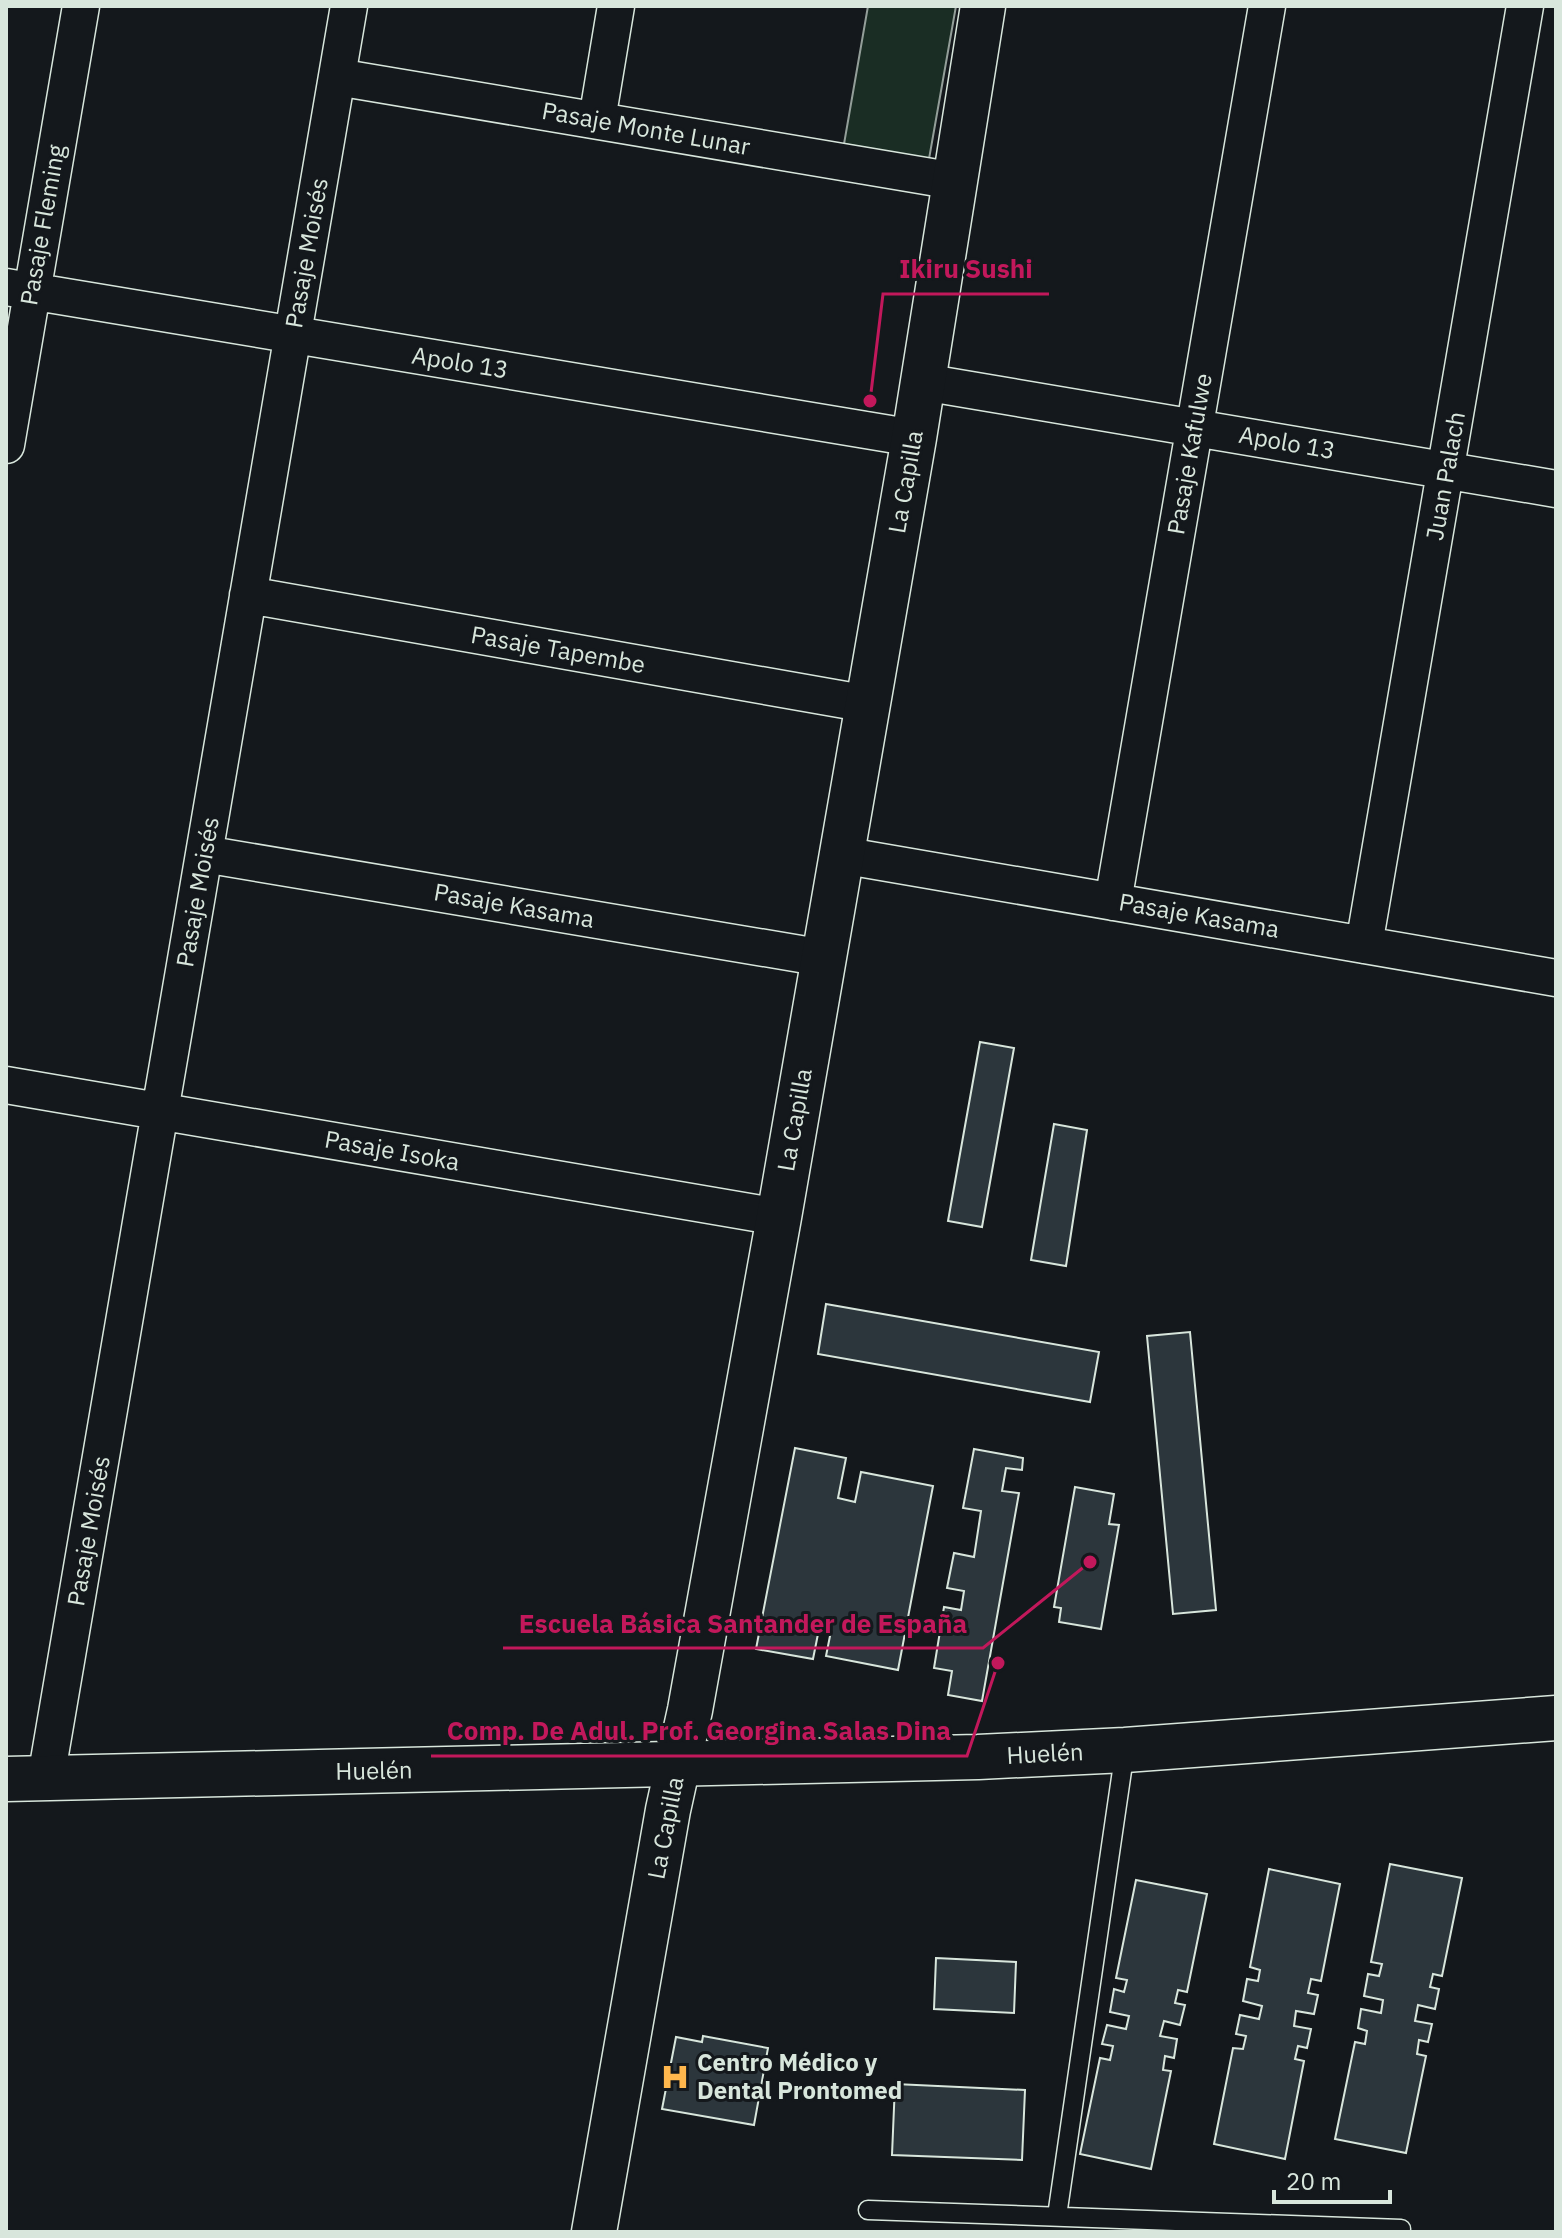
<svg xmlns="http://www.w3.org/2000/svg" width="1562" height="2238" viewBox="0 0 1562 2238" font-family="'IBM Plex Sans',sans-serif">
<rect width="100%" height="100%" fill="#14181c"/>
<!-- green -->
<path fill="#1a2d24" stroke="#939e99" stroke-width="2" d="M868,6H956L929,159L844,144Z"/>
<!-- building -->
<path fill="#2c363c" stroke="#d8e6dc" stroke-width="2" d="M980,1042L1014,1048L982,1227L948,1221Z
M1054,1124L1087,1130L1066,1266L1031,1260Z
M826,1304L1099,1352L1090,1402L818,1354Z
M1190,1332L1216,1610L1173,1614L1147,1336Z
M795,1448L846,1458L838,1498L855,1502L861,1472L933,1486L898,1670L826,1656L831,1631L819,1629L813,1659L756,1649Z
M974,1449L1023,1458L1022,1470L1006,1468L1002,1491L1019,1493L982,1701L948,1695L952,1671L934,1668L944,1607L961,1610L964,1591L947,1588L954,1553L974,1557L981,1511L963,1508Z
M1075,1487L1114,1494L1109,1524L1119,1525L1101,1629L1059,1622L1061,1608L1054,1607Z
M1390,1864L1462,1878L1442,1976L1433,1974L1430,1987L1439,1989L1435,2009L1418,2005L1415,2021L1432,2024L1428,2042L1419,2040L1417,2054L1426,2056L1406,2153L1335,2139L1355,2042L1365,2044L1367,2031L1358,2028L1361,2009L1381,2013L1383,2000L1364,1996L1368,1974L1379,1976L1382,1964L1371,1962Z
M1269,1869L1340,1884L1321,1981L1311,1979L1308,1993L1318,1995L1314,2014L1296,2011L1294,2026L1311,2029L1307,2048L1298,2046L1295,2059L1304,2061L1285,2159L1214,2144L1233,2048L1243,2049L1246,2036L1236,2034L1240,2015L1259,2019L1262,2006L1243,2001L1247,1979L1258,1981L1260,1970L1250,1967Z
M1136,1880L1207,1894L1187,1992L1178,1990L1175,2003L1185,2005L1180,2025L1164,2021L1160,2036L1177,2039L1174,2058L1165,2056L1163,2070L1171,2071L1151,2169L1080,2154L1100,2058L1110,2060L1113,2046L1102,2044L1107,2025L1126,2029L1129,2016L1110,2012L1114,1989L1124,1992L1127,1980L1116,1978Z
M936,1958L1016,1962L1014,2013L934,2009Z
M703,2036L768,2048L754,2125L662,2109L676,2037L702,2042Z
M895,2084L1025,2090L1022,2160L892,2155Z"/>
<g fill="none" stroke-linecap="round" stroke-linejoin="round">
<defs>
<path id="service" d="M868,2210L1401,2229
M1057,2216L1125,1750"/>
<path id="minor" d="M337,77L955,181
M597,120L616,6
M6,287L914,438
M923,382L1556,489
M6,445L81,6
M248,595L868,704
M204,854L824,958
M841,855L1556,978
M1113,902L1267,6
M1364,945L1525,6
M6,1085L779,1217
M46,1778L349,6"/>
<path id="tertiary" d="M594,2232L668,1810L690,1710L779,1217L914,438L983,6"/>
<path id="secondary" d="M6,1779L978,1757L1125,1750L1556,1718"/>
</defs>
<!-- service casing -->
<use href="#service" stroke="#d8e6dc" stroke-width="21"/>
<!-- minor casing -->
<use href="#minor" stroke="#d8e6dc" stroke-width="39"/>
<!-- tertiary casing -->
<use href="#tertiary" stroke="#d8e6dc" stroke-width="47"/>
<!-- secondary casing -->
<use href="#secondary" stroke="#d8e6dc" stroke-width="47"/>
<!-- service -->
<use href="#service" stroke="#14181c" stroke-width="18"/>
<!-- minor -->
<use href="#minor" stroke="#14181c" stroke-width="36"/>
<!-- tertiary -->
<use href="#tertiary" stroke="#14181c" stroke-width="44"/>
<!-- secondary -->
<use href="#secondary" stroke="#14181c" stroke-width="44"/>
</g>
<!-- icons -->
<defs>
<symbol id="hospital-bare" viewBox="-9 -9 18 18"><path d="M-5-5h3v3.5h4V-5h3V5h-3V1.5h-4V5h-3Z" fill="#ffb74d" stroke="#14181c" stroke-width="2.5" paint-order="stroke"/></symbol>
</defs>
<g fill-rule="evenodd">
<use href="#hospital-bare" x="655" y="2057" width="40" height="40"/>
</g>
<g text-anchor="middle" stroke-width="6" stroke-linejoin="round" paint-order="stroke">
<!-- street labels -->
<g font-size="24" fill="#d8e6dc" stroke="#14181c">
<text transform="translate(646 129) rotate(10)" y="8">Pasaje Monte Lunar</text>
<text transform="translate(43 225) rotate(-80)" y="8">Pasaje Fleming</text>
<text transform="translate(307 253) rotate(-80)" y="8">Pasaje Moisés</text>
<text transform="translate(460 363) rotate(9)" y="8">Apolo 13</text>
<text transform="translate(1287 443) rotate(10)" y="8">Apolo 13</text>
<text transform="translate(1190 454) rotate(-80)" y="8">Pasaje Kafulwe</text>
<text transform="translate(1446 476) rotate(-80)" y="8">Juan Palach</text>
<text transform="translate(906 482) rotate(-80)" y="8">La Capilla</text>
<text transform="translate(558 650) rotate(10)" y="8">Pasaje Tapembe</text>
<text transform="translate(198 892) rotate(-80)" y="8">Pasaje Moisés</text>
<text transform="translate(514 906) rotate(10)" y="8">Pasaje Kasama</text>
<text transform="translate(1199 916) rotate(10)" y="8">Pasaje Kasama</text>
<text transform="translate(795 1120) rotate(-80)" y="8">La Capilla</text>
<text transform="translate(392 1151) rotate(10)" y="8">Pasaje Isoka</text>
<text transform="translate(89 1531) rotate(-80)" y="8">Pasaje Moisés</text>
<text transform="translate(1045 1754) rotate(-3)" y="8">Huelén</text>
<text transform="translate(374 1771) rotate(-1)" y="8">Huelén</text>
<text transform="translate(666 1828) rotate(-79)" y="8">La Capilla</text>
</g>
<!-- poi labels -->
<g font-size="24" font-weight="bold" fill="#d8e6dc" stroke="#14181c" text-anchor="start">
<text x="697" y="2071">Centro Médico y<tspan x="697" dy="28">Dental Prontomed</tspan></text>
</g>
</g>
<!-- callouts -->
<path fill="none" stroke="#c2185b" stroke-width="3" d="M870 401L883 294H1049M1090 1562L983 1648H503M998 1663L967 1756H431"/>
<g fill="#c2185b" stroke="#14181c" stroke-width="3">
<circle cx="870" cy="401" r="8"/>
<circle cx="1090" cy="1562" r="8"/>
<circle cx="998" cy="1663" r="8"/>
</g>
<g font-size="26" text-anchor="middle" font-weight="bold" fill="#c2185b" stroke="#14181c" stroke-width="6" stroke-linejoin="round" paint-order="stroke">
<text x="966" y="278">Ikiru Sushi</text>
<text x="743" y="1633">Escuela Básica Santander de España</text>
<text x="699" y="1740">Comp. De Adul. Prof. Georgina Salas Dina</text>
</g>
<!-- border -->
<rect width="1562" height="2238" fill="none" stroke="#d8e6dc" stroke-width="16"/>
<!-- scale -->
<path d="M1274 2190v12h116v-12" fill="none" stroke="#d8e6dc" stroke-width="4"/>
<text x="1286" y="2190" font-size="24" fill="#d8e6dc" stroke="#14181c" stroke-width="6" paint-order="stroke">20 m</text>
</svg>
